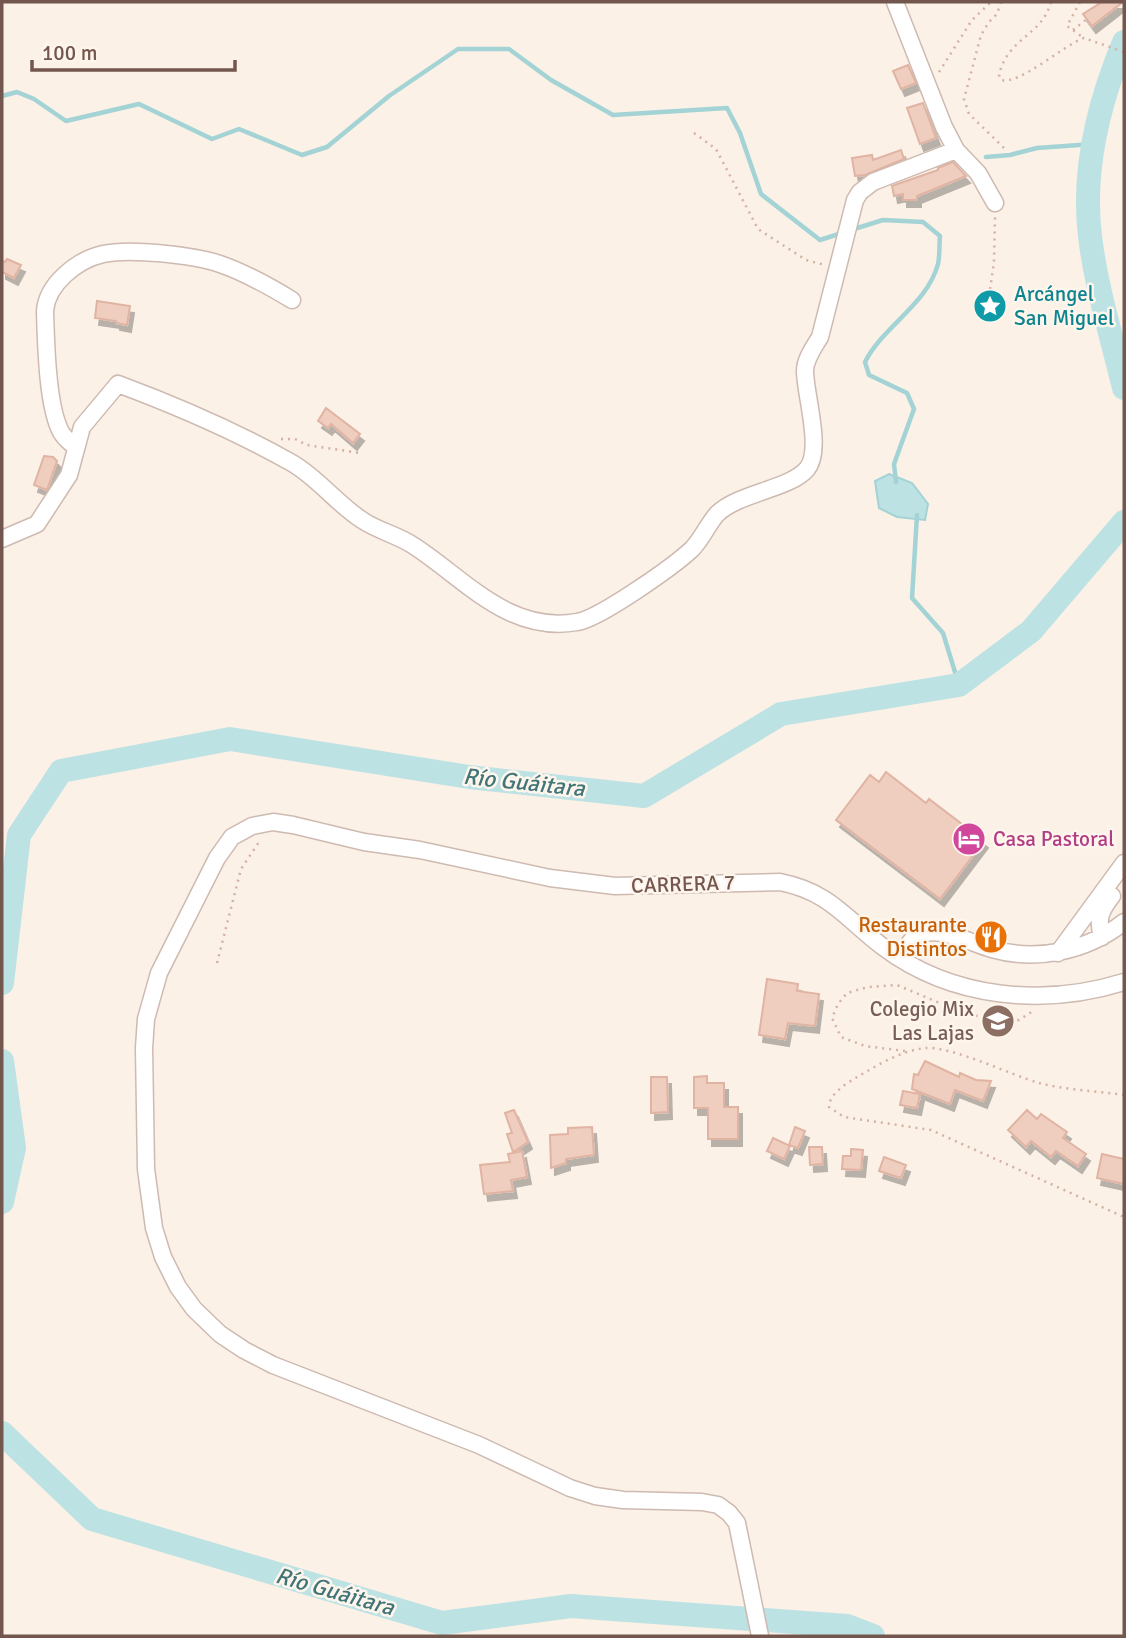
<svg xmlns="http://www.w3.org/2000/svg" width="1126" height="1638" viewBox="0 0 1126 1638" font-family="Signika,sans-serif">
<defs>
<filter id="shadow"><feDropShadow dx="4" dy="7" stdDeviation="0" flood-color="#0004"/></filter>
</defs>
<rect width="100%" height="100%" fill="#fbf1e7"/>
<!-- water -->
<path fill="#bde2e4" stroke="#a3d3d5" stroke-width="2" d="M889,474L912,483L928,504L925,520L897,517L879,508L875,481Z"/>
<g fill="none" stroke-linecap="round" stroke-linejoin="round">
<!-- stream -->
<path stroke="#a3d3d5" stroke-width="4.5" d="M2,96L17,92L34,99L66,121L139,104L212,139L239,129L302,155L327,147L389,96L458,49H509L551,80L613,115L727,108L740,133L761,194L820,240L842,233
M986,157L1010,155L1037,148L1093,144
M851,230L883,220L923,222L940,236C939,245 940,256 938,264C927,305 883,326 865,362L869,375L907,393L914,409L894,464L896,482
M917,515L912,598L943,633L959,685"/>
<!-- river -->
<path stroke="#bde2e4" stroke-width="24" d="M1124,42C1099,102 1082,170 1090,236C1096,287 1112,338 1124,388
M2,983L19,835L61,771L230,739L469,777L644,796L781,714L959,685L1031,631L1124,522
M2,1061L14,1148L2,1202
M2,1433L92,1519L442,1623L571,1606L847,1626L873,1636"/>
</g>
<!-- building -->
<path fill="#efcec0" stroke="#e1b3a2" stroke-width="2" filter="url(#shadow)" d="M1102,2H1123L1092,26L1083,14Z
M908,65L916,83L901,89L893,71Z
M923,103L936,138L920,144L907,108Z
M901,150L904,159L865,175L855,176L852,158L872,155L873,160Z
M953,162L966,176L917,196V200H903V194L894,196L892,186L938,170V168Z
M7,259L21,265L14,278L2,272V261L5,262Z
M97,301L130,306L127,325L116,323V321L95,318Z
M326,408L360,434L353,443L331,424L328,428L318,421Z
M44,456L53,457L57,461L47,490L34,485Z
M886,772L926,803L929,799L984,841L940,899L836,820L870,775L879,782Z
M767,979L798,984L797,991L819,994L815,1026L788,1023L785,1039L759,1035Z
M925,1061L959,1077L960,1073L976,1080L991,1081L983,1101L955,1090L950,1104L912,1089L914,1074L918,1075Z
M707,1076V1083H724V1107H738V1139H708V1108H694V1077Z
M651,1077H667L668,1112L651,1113Z
M903,1091L920,1094L917,1108L900,1105Z
M514,1110L528,1142L513,1152L507,1134L512,1133L505,1113Z
M1027,1110L1037,1119L1041,1114L1067,1132L1063,1138L1086,1154L1078,1166L1056,1151L1051,1157L1031,1141L1026,1147L1008,1130Z
M592,1127L594,1155L566,1159V1163L551,1168L550,1135L568,1134V1128Z
M795,1127L805,1131L798,1148L789,1145Z
M773,1138L790,1146L784,1159L767,1151Z
M809,1147H822L823,1164L810,1165Z
M851,1149L863,1150L861,1170L842,1169L843,1156H851Z
M522,1151L527,1177L511,1180L513,1191L484,1194L480,1165L510,1162L508,1154Z
M1102,1154L1124,1159V1184L1097,1178Z
M884,1157L906,1165L901,1178L879,1171Z"/>
<g fill="none" stroke-linecap="round" stroke-linejoin="round">
<defs>
<path id="minor" d="M895,2L944,127L956,150L978,173L995,203
M76,448C71,443 65,439 61,432C47,406 46,342 45,311C47,284 77,260 103,254C130,248 193,255 220,264C246,273 269,286 292,300
M2,539L37,524L69,475L82,427L118,384C177,406 237,432 292,463C318,478 337,504 362,520C378,531 398,535 414,546C465,579 509,634 577,622C599,619 674,566 692,549C702,539 708,524 717,514C738,493 790,489 807,469C823,450 805,394 805,371C805,359 814,347 820,337L855,200L860,192L873,182L956,150
M1102,937C1097,919 1100,911 1112,896
M1058,953L1124,863
M902,959C906,948 911,935 925,933C947,929 971,943 992,949C1038,962 1087,951 1124,922
M760,1636L737,1523L729,1513L718,1505L702,1502L623,1500L595,1496L570,1488L479,1445L273,1365L244,1350L220,1334L194,1309L178,1287L163,1257L154,1228L146,1169L144,1048L146,1019L159,973L217,858L232,837L252,826L273,822L293,825L364,842L420,850L550,878L615,886L780,882C830,892 845,918 883,947C952,999 1044,1007 1124,982"/>
</defs>
<!-- minor casing -->
<use href="#minor" stroke="#cebab1" stroke-width="19"/>
<!-- path -->
<path stroke="#d4b1a3" stroke-width="2.5" stroke-dasharray="2 5" stroke-linecap="butt" d="M1001,2L997,14L989,22L981,35L964,99L969,114L1004,148
M1051,2C1042,36 1008,37 999,75L1001,80C1020,85 1062,46 1084,38L1124,52
M1080,2L1067,26L1084,38
M1073,30L1087,19
M939,72L972,20L991,2
M694,133L716,149L758,229L806,260L825,265
M988,303L994,262L995,216
M281,439H295L307,445L360,453
M217,963L241,869L261,839
M905,1051L865,1046L841,1037L832,1018L838,1004L847,993L868,987L897,985L968,1015L1019,1020L1033,1011
M1124,1095C1096,1091 1066,1090 1039,1083C1011,1075 952,1046 925,1048C900,1051 878,1065 857,1077C846,1084 829,1094 829,1107L844,1117L931,1130L1124,1217"/>
<!-- minor -->
<use href="#minor" stroke="#fff" stroke-width="16"/>
</g>
<!-- icons -->
<defs>
<symbol id="sight-disc" viewBox="-11 -11 22 22"><circle r="9.5" fill="#0f9aa8" stroke="#fef6ed"/><path d="M0-6L1.8-2.2L6-1.7L2.9 1.2L3.7 5.4L0 3.3L-3.7 5.4L-2.9 1.2L-6-1.7L-1.8-2.2Z" fill="#fff"/></symbol>
<symbol id="hotel-disc" viewBox="-11 -11 22 22"><circle r="9.5" fill="#d1479c" stroke="#fef6ed"/><path d="M-6-4.5h1.5V1H6V5H4.5V3h-9V5H-6ZM-4 0a1.8 1.8 0 1 1 3.6 0ZM.5 0V-2.5h3Q6-2.5 6 0Z" fill="#fff"/></symbol>
<symbol id="restaurant-disc" viewBox="-11 -11 22 22"><circle r="9.5" fill="#e8710a" stroke="#fef6ed"/><path d="M-5-6h1v4h1v-4h1v4h1v-4h1v5L-1.5 .5V6h-2V.5L-5-1ZM5-6V6H3V1.5H1.5Q1.5-4 5-6Z" fill="#fff"/></symbol>
<symbol id="school-disc" viewBox="-11 -11 22 22"><circle r="9.5" fill="#8d6e63" stroke="#fef6ed"/><path d="M0-5L7-2L0 1L-7-2ZM-4 1L0 2.5L4 1V4Q0 6-4 4Z" fill="#fff"/></symbol>
</defs>
<g fill-rule="evenodd">
<use href="#sight-disc" x="971" y="287" width="38" height="38"/>
<use href="#hotel-disc" x="950" y="820" width="38" height="38"/>
<use href="#restaurant-disc" x="972" y="918" width="38" height="38"/>
<use href="#school-disc" x="979" y="1002" width="38" height="38"/>
</g>
<g text-anchor="middle" stroke-width="5" stroke-linejoin="round" paint-order="stroke">
<!-- culture labels -->
<g font-size="21" fill="#0d838f" stroke="#fef6ed" text-anchor="start">
<text x="1014" y="301">Arcángel<tspan x="1014" dy="24">San Miguel</tspan></text>
</g>
<!-- hotel labels -->
<g font-size="21" fill="#b23c85" stroke="#fef6ed" text-anchor="start">
<text x="993" y="846">Casa Pastoral</text>
</g>
<!-- street labels -->
<g font-size="21" fill="#73564d" stroke="#fef6ed">
<text transform="translate(683 884) rotate(-2)" y="7">CARRERA 7</text>
</g>
<!-- food labels -->
<g font-size="21" fill="#c56008" stroke="#fef6ed" text-anchor="end">
<text x="967" y="932">Restaurante<tspan x="967" dy="24">Distintos</tspan></text>
</g>
<!-- education labels -->
<g font-size="21" fill="#785e54" stroke="#fef6ed" text-anchor="end">
<text x="974" y="1016">Colegio Mix<tspan x="974" dy="24">Las Lajas</tspan></text>
</g>
<!-- water labels -->
<g font-size="23" font-style="italic" fill="#417578" stroke="#fef6ed">
<text transform="translate(524 782) rotate(6)" y="8">Río Guáitara</text>
<text transform="translate(335 1591) rotate(16)" y="8">Río Guáitara</text>
</g>
</g>
<!-- border -->
<rect width="1126" height="1638" fill="none" stroke="#73564d" stroke-width="7"/>
<!-- scale -->
<path d="M32 60v10h203v-10" fill="none" stroke="#73564d" stroke-width="3.5"/>
<text x="42" y="60" font-size="21" fill="#73564d" stroke="#fef6ed" stroke-width="5" paint-order="stroke">100 m</text>
</svg>
